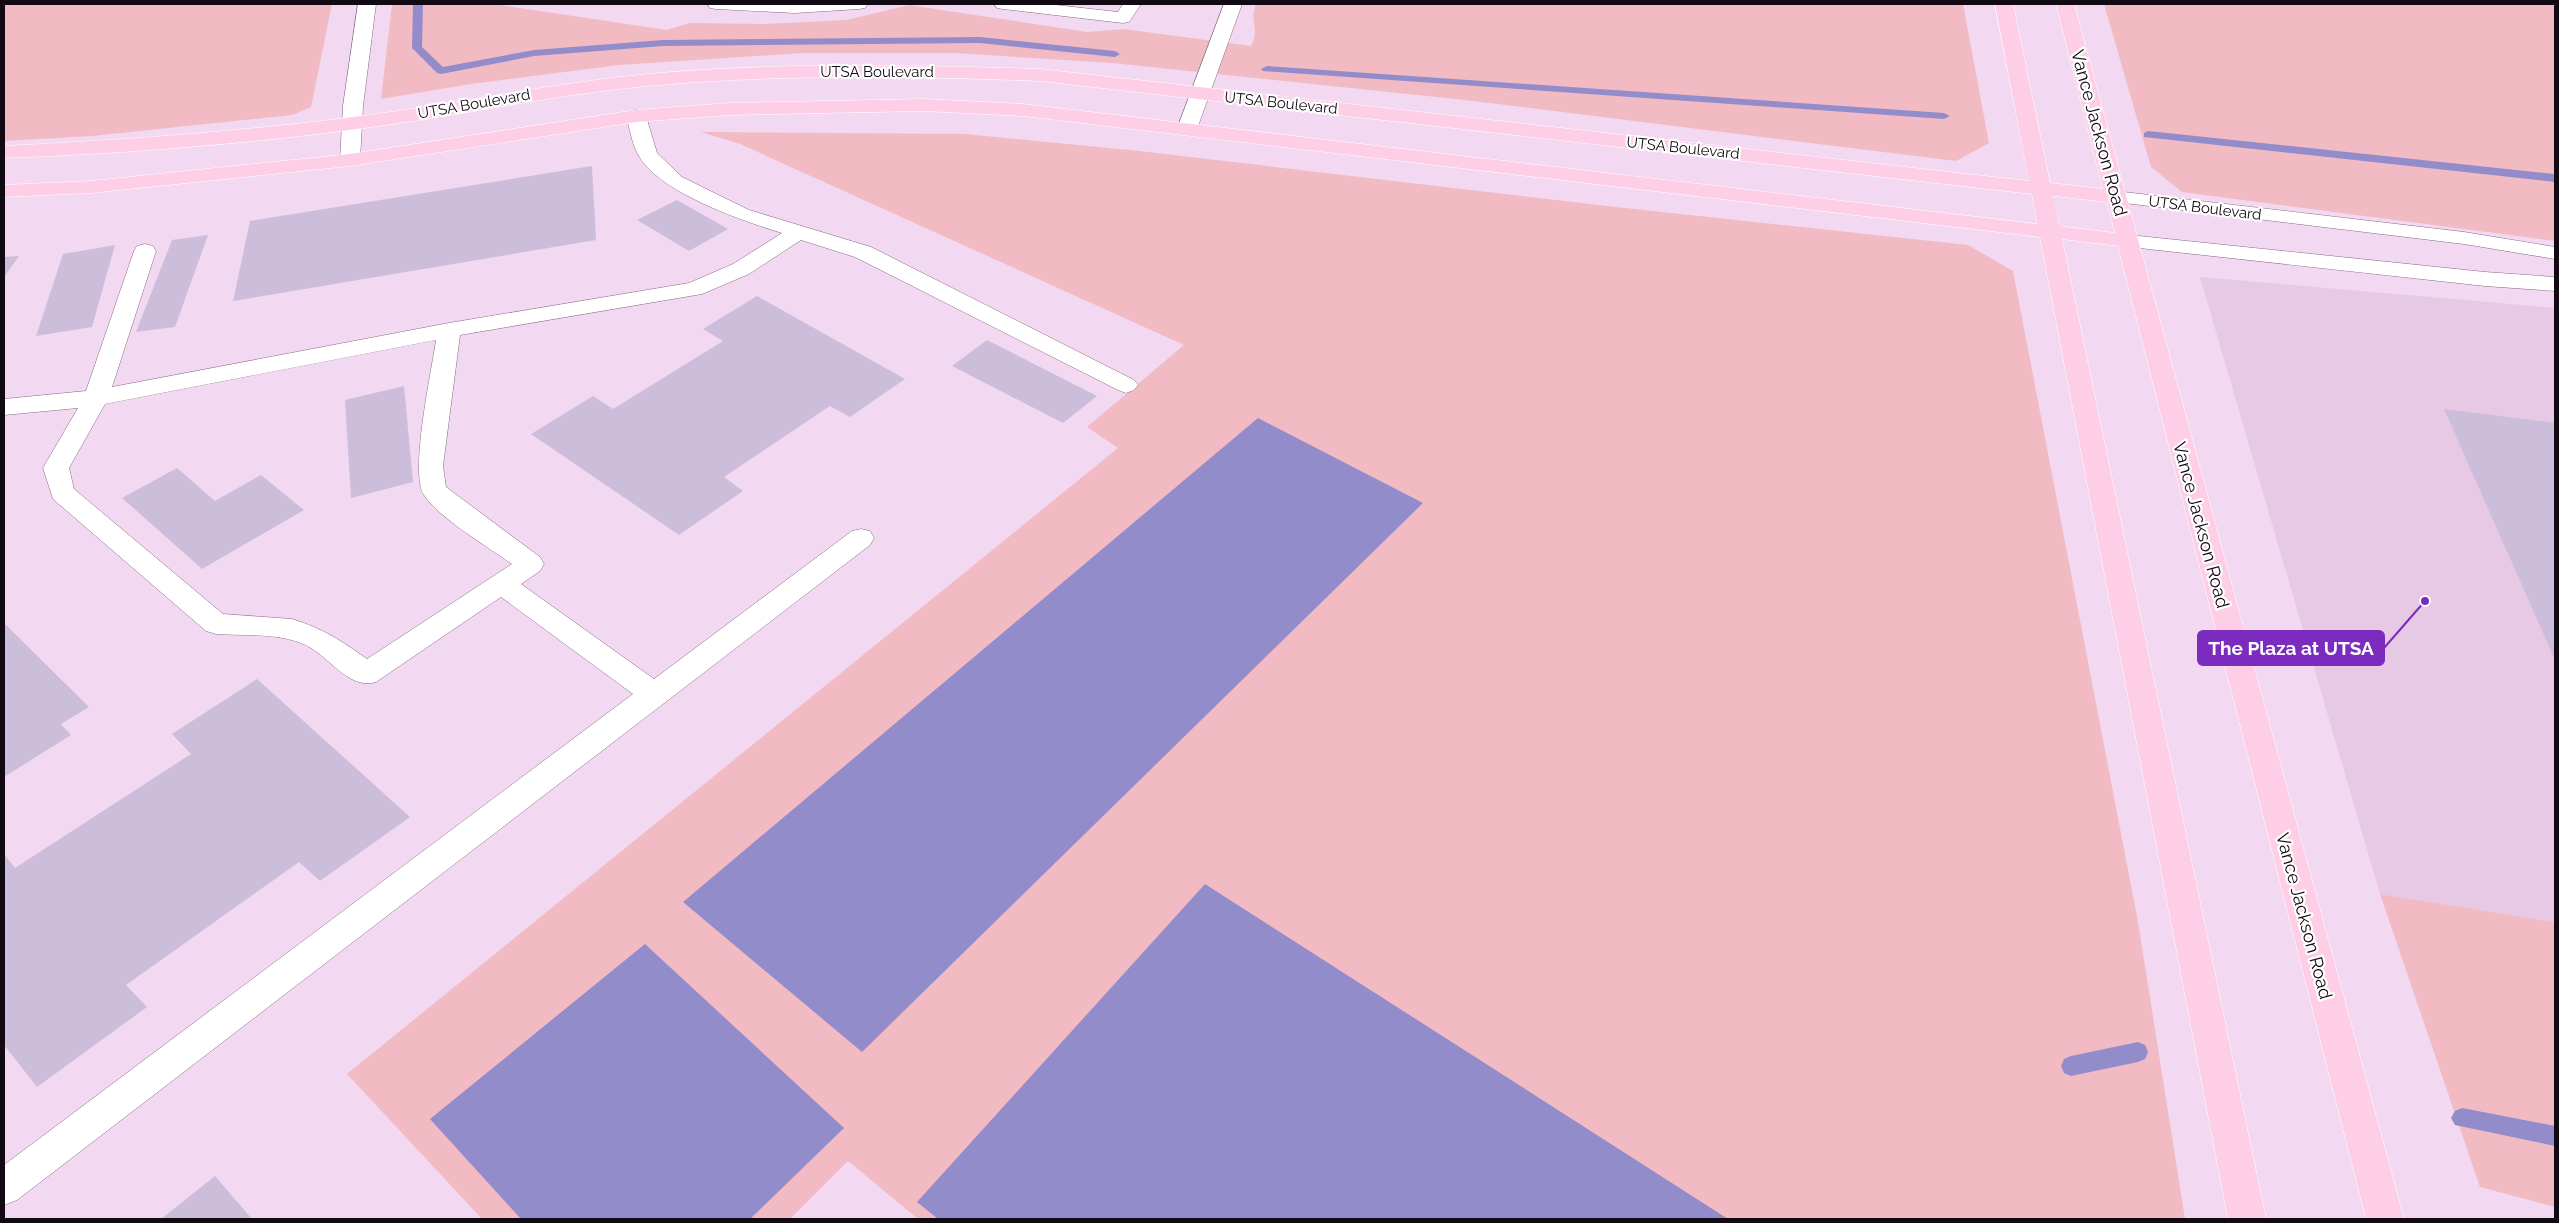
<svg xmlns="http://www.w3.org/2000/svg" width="2559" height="1223" viewBox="0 0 2559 1223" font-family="Raleway,sans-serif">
<rect width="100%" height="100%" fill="#f2d8f0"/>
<!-- built -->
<path fill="#e7c8e5" d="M2200,277L2555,308V922L2380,894Z"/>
<!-- green -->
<path fill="#f2bbc4" d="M4,4H332L311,107L292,115L92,136L4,141Z
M392,4H493L667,30L690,23L764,24L847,20L909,5L1087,32L1124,29L1251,46C1261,27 1248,22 1256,4H1963L1989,143L1956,161L1465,100L1112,63L955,53H804L619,65L471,84L381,99Z
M2104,4H2555V241L2182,192L2151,167Z
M701,132L965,134L1139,151L1616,207L1968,245L2013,271L2138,922L2185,1219H918L848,1161L790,1219H482L347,1074L1118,448L1087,427L1184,345L740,144Z
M2380,894L2555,922V1207L2480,1187Z"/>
<!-- water -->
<path fill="#928ccb" d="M1258,418L1423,503L862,1052L683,902Z
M1205,884L1728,1219H938L917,1202Z
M645,944L844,1128L750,1219H521L430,1119Z"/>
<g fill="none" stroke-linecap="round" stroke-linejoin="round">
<!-- stream -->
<path fill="#928ccb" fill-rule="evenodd" d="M413,4H423L422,47L443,67L534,50L663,40L980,37L1115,51L1120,54L1115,57L980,43L663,46L534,56L441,74L437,73L412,48Z
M1267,66L1944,113L1950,116L1944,119L1263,71L1261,69Z
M2148,131L2555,174V182L2144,137V133Z
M2138,1042L2145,1045L2148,1052L2145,1059L2138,1062L2071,1076L2064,1073L2061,1066L2064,1059L2071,1056Z
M2462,1108L2555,1126V1146L2455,1125L2451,1118L2455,1111Z"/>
</g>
<!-- building -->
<path fill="#ccbedb" d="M592,166L596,240L233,301L250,221Z
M677,200L728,229L689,251L637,220Z
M208,235L175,327L136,332L172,240Z
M115,245L92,327L36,336L63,254Z
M19,256L4,277V257Z
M757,296L905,379L850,417L830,406L724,477L743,491L679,535L531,434L593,396L613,409L723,341L703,329Z
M987,340L1097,396L1063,423L952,366Z
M404,386L413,482L351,498L345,400Z
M2444,409L2555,423V660Z
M177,468L215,501L261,475L304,510L202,569L122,498Z
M4,623L89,707L61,724L71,735L4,777Z
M257,679L410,817L320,881L299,862L126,985L147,1007L37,1087L4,1045V854L15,868L191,754L172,734Z
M215,1176L252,1219H161Z"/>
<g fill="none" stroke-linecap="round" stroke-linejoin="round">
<defs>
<path id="minor" d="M358,4H376L363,106L360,160L357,164H343L340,160L343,106Z
M707,4H868L865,8L859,9L795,13L716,9L710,8Z
M994,4H1047L1118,12L1123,4H1141L1129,22L1123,23L1003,9L997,8Z
M1224,4H1242L1197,129L1194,133H1180L1177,129Z
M636,110L643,112L646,116L657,153L682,177L749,210L871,247L1134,380L1138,385L1134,390L1126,393L1118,390L855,257L801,240L749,274L702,294L460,335L443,466L446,487L540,557L544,564L540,571L521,584L654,679L852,531L861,529L870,531L874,538L870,545L17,1200L4,1205V1165L633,694L501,597L376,682C351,690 331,660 311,648C285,632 246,636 216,634L206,631L53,499L43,468L78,408L4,415V399L86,391L134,251L137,246L145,244L153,246L156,251L112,387L449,323L689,283L733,264L782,233C743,221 660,193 639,156C632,145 630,129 626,116L629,112ZM436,340C432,369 409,474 424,495C439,518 488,547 512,564L367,659C340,640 324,629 292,619L223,614L74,489L69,468L105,404Z
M2115,191L2464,232L2555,247V259L2464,244L2108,201L2105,197L2108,193Z
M2129,235L2485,272L2555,277V291L2485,286L2121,246L2118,241L2121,236Z"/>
<path id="major" d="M1995,4H2013L2050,183L2103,189L2056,4H2074L2404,1219H2366L2118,246L2062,239L2266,1219H2228L2040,237L1023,116L924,111L730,115L636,122L350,166L91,193L4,197V185L91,181L350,154L636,110L730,103L924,99L1023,104L2037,224L2032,194L1040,81C909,76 778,74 648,86C571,93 496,108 420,120C283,141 143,153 4,158V146C126,140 248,131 369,115C462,103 554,83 648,74C778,62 909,65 1040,69L2029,181ZM2053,196L2107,202L2115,233L2059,226Z"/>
</defs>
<!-- minor casing -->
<use href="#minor" stroke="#836c82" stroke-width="1"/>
<!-- major casing -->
<use href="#major" stroke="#fff" stroke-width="1"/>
<!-- minor -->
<use href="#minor" fill="#fff" fill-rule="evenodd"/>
<!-- major -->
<use href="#major" fill="#fecee6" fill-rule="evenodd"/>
</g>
<g text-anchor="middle" stroke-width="4.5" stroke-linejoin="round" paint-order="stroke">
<!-- far-street labels -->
<g font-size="15" fill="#120a12" stroke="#fff">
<text x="877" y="77">UTSA Boulevard</text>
<text transform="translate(1281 103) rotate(6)" y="5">UTSA Boulevard</text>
<text transform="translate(474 104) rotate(-10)" y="5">UTSA Boulevard</text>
<text transform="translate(1683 148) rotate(6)" y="5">UTSA Boulevard</text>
<text transform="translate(2205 208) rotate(7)" y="5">UTSA Boulevard</text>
</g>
<!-- street labels -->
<g font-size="18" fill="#120a12" stroke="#fff">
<text transform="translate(2099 133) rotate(75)" y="6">Vance Jackson Road</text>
<text transform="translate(2201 525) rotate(75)" y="6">Vance Jackson Road</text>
<text transform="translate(2304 916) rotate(75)" y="6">Vance Jackson Road</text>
</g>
</g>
<!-- callouts -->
<path fill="none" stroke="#7b2cbf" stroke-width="2" d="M2425 601L2384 648"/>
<circle fill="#7b2cbf" stroke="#fff" stroke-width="2" cx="2425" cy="601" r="5"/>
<rect fill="#7b2cbf" stroke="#7b2cbf" stroke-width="2" x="2198" y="631" width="186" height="34" rx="5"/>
<g font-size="19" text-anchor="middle" font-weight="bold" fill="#fff">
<text x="2291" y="655">The Plaza at UTSA</text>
</g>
<!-- border -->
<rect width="2559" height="1223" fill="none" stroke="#120a12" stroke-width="10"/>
</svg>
